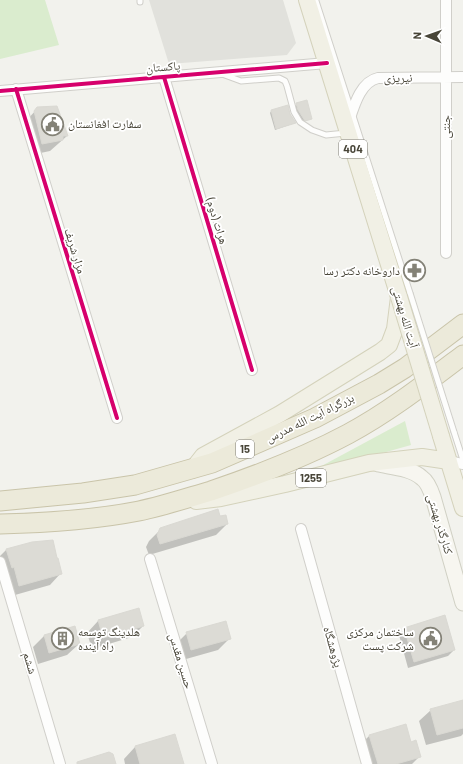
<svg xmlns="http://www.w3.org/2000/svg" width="463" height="764" viewBox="0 0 463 764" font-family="Barlow,'Noto Naskh Arabic',sans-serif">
<rect width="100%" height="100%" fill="#f2f2ed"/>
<!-- green -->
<path fill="#daecce" d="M0,0H45L59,45L0,59Z
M405,421L411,445L315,472L316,469Z"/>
<!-- parking -->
<path fill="#e1e1dc" d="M149,0H283L296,43L287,55L169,64Z"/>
<!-- shadow -->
<path fill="#0003" d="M306,101L311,118L303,122L296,112L295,106Z
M287,107L290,114L295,123L275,130L270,113L271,111Z
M38,108L67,136L50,151L31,155L23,124Z
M220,518L227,524L216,535L149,555L146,547L149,541L161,529Z
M6,550L56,558L61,573L50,585L8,597L0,578V556Z
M98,621L143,626L132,637L92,649L87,633Z
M405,629L454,650L448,656L408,668L399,635Z
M187,633L230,638L218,650L179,661L175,645Z
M44,636L79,644L67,655L38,664L33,647Z
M463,701V734L461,736L426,745L419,721L431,710Z
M370,735L410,743L419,757L412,764H363L358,747Z
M174,736L182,764H125L124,759L135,747Z"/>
<!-- building -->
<path fill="#dcdbd5" stroke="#dad9d3" d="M307,100L312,119L305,121L298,110L296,103Z
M288,105L290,114L296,123L276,129L271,110Z
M57,106L68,136H63V140L42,144L34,111L37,107Z
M218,509L220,516L226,515L228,524L160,544L157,535L160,528Z
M53,540L57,558H58L62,574L19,586L14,567L12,568L6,549L32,542Z
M139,608L144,626L103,638L98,620Z
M445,615L455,650L414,662L404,628Z
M226,621L231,639L191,650L186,632Z
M75,626L80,644L49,653L44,635Z
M463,700V728L437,735L430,709Z
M406,724L411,742L416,740L421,757L396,764H378L369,735Z
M175,734L184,764H140L135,746Z
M109,752L113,754L116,764H77V762Z"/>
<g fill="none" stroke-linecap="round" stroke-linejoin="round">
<defs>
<path id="lane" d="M140,0V2
M316,1L410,293
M222,74L241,81L279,78L285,81L287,86L294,112L300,122L312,130L326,135L346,133
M454,432L463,460"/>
<path id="street" d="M446,0V253
M164,77L252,370
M16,89L117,418
M0,91L327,63
M347,127C353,110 359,82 378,78L463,77
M449,461L463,464
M301,529L367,764
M150,559L212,764
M0,562L60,764"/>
<path id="secondary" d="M378,464C392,467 411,468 422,478C428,482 431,491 433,497L463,603"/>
<path id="primary" d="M441,436L463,508
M192,470L203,456L280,414L380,352L389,345L395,329L399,297L307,0
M196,501L221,498L285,484L369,463L422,457L449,461"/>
<path id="highway" d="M0,501L83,493L135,485L212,463L315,418L379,384L405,368L463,324
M0,524C46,523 93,520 139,511C163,506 187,498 211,491C258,475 305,457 348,434C389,412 426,383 463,355"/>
</defs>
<!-- lane casing -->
<use href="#lane" stroke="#d0cfca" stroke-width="7"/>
<!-- street casing -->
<use href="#street" stroke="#d0cfca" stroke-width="12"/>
<!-- secondary casing -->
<use href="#secondary" stroke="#d0d0c4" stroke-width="17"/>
<!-- primary casing -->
<use href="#primary" stroke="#d4d2bb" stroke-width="18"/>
<!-- highway casing -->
<use href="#highway" stroke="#c9c4a9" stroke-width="21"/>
<!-- lane -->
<use href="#lane" stroke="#fdfdfc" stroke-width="5"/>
<!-- street -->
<use href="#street" stroke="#fdfdfc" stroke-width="10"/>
<!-- secondary -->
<use href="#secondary" stroke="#f7f6f0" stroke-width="15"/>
<!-- primary -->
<use href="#primary" stroke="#f1f0e5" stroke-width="16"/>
<!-- highway -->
<use href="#highway" stroke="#eceada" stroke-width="19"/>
<defs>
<path id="lane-bridge" d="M410,293L454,432"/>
<path id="primary-bridge" d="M399,297L441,436"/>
</defs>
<!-- lane-bridge casing -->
<use href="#lane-bridge" stroke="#d0cfca" stroke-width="7" stroke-linecap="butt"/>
<!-- primary-bridge casing -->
<use href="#primary-bridge" stroke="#d4d2bb" stroke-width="18" stroke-linecap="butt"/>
<!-- lane-bridge -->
<use href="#lane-bridge" stroke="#fdfdfc" stroke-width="5"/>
<!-- primary-bridge -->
<use href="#primary-bridge" stroke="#f1f0e5" stroke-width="16"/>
<defs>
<path id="cycleway" d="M164,77L252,370
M16,89L117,418
M0,91L327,63"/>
</defs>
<!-- cycleway casing -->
<use href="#cycleway" stroke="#fff" stroke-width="6"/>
<!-- cycleway -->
<use href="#cycleway" stroke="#d6006c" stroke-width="4"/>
</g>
<!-- icons -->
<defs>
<symbol id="civic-ring" viewBox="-11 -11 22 22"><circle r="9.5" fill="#fff" stroke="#848277" stroke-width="1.5"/><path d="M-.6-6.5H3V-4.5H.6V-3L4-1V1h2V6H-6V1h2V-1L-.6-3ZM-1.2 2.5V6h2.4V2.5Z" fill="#848277"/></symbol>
<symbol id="pharmacy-ring" viewBox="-11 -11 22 22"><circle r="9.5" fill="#fff" stroke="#848277" stroke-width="1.5"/><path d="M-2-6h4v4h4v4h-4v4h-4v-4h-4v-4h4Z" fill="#848277"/></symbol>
<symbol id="building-ring" viewBox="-11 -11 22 22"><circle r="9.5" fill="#fff" stroke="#848277" stroke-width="1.5"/><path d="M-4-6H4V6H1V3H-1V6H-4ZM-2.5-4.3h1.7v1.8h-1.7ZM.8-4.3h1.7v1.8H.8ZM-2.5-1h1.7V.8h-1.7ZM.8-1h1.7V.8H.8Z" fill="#848277"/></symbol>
</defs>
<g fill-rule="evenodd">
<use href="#civic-ring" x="40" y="112" width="25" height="25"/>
<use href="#pharmacy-ring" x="402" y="258" width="25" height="25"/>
<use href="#building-ring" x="50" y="626" width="25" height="25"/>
<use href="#civic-ring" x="418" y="626" width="25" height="25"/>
</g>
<g text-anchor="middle" stroke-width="3.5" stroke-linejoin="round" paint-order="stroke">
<!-- shield labels -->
<g fill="#fff" stroke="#7f7d74" stroke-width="1">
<rect x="339" y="140" width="28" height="18" rx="3"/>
<rect x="236" y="440" width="18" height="18" rx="3"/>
<rect x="296" y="469" width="30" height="18" rx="3"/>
</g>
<g font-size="11" font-weight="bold" fill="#484538">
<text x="353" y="153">404</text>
<text x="245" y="453">15</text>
<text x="311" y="482">1255</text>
</g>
<!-- street labels -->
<g font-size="12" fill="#484538" stroke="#fff">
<text transform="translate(163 67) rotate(-5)" y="4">پاکستان</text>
<text transform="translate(398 78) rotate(-1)" y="4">نیریزی</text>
<text transform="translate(446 127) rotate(-90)" y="4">جنتی</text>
<text transform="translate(217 221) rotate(73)" y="4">هرات (دوم)</text>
<text transform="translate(75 251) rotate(73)" y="4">مزار شریف</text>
<text transform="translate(405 317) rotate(73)" y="4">آیت الله بهشتی</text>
<text transform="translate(310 418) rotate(-26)" y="4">بزرگراه آیت الله مدرس</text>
<text transform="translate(440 524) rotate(73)" y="4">کنارگذر بهشتی</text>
<text transform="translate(333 647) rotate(74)" y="4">پژوهشگاه</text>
<text transform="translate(181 661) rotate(73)" y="4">حسین مقدس</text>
<text transform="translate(30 663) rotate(73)" y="4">ششم</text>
</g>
<!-- poi labels -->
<g font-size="12" fill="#484538" stroke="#fff" text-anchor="start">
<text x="68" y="128">سفارت افغانستان</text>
<text x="400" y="275" text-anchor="end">داروخانه دکتر رسا</text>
<text x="78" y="636">هلدینگ توسعه<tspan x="78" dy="14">راه آینده</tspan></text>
<text x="414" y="636" text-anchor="end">ساختمان مرکزی<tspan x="414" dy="14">شرکت پست</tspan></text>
</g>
</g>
<!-- north arrow -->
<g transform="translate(427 36) rotate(272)" stroke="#ffffff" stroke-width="3" paint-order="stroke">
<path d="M0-3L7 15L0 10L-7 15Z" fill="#484538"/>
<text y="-6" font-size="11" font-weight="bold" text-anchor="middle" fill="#484538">N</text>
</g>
</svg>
